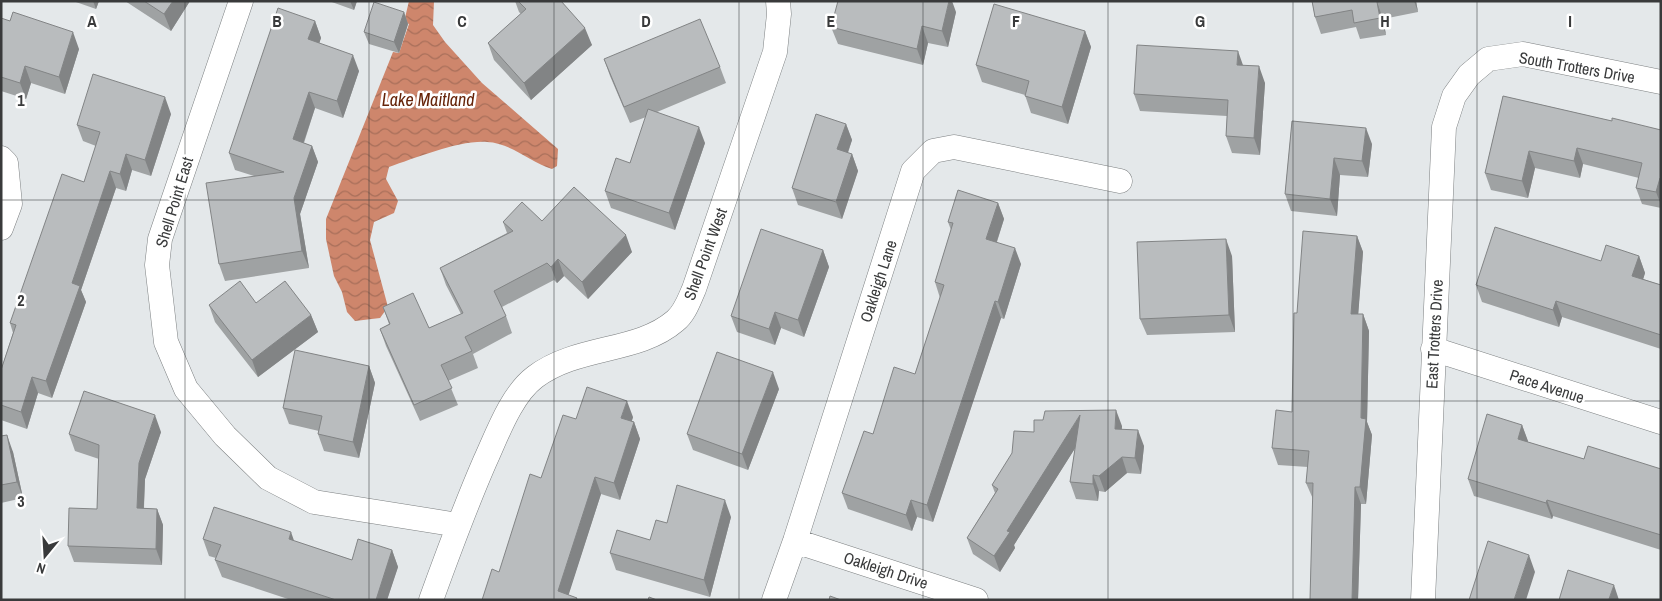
<svg xmlns="http://www.w3.org/2000/svg" width="1662" height="601" viewBox="0 0 1662 601" font-family="'Archivo Narrow',sans-serif">
<defs>
<pattern id="water-waves" width="16" height="10" patternUnits="userSpaceOnUse" patternTransform="scale(1.25)"><rect width="16" height="10" fill="#ce866c"/><path d="M0 5q4-4 8 0t8 0" fill="none" stroke="#a86f5a"/></pattern>
</defs>
<rect width="100%" height="100%" fill="#e4e8ea"/>
<!-- water -->
<path fill="url(#water-waves)" d="M409,1H434L433,25L445,42L482,83L558,149L557,166L552,169C530,162 511,143 487,142C459,140 416,158 389,167L386,179L398,201L394,213L374,222L370,240L388,307L380,318L355,321L347,312L342,292L334,276L326,239V219L387,67L393,52L399,53L409,24L404,22Z"/>
<g fill="none" stroke-linecap="round" stroke-linejoin="round">
<defs>
<path id="street" d="M241,1L160,239L157,265L166,342L186,389L225,436L268,478L314,502L458,525
M1,158L6,163L10,204L1,228
M1433,349L1661,422
M795,541L976,600
M431,600C448,553 465,507 485,461C497,435 511,395 535,377C577,345 638,353 675,321C685,313 689,300 694,289L775,52L779,14L778,1
M774,600L795,541L913,171L933,151L954,147L1120,181
M1423,600L1444,127L1454,96L1469,75L1488,59L1523,54L1661,82"/>
</defs>
<!-- street casing -->
<use href="#street" stroke="#7d8082" stroke-width="25"/>
<!-- street -->
<use href="#street" stroke="#fff" stroke-width="24"/>
</g>
<!-- wall -->
<path fill="#9fa2a3" d="M73,1H99L96,9Z
M125,1H190L171,31Z
M329,1H357L354,10Z
M515,1H561L592,45L531,100L494,60L488,43L521,14L519,12Z
M1312,1H1416L1418,12L1383,19L1386,35L1360,39L1356,27L1321,34L1315,17Z
M404,12L408,24L399,53L369,44L364,32Z
M956,12L948,47L928,43L923,65L838,44L831,27Z
M1,18L79,49L65,94L31,83L26,99L1,91Z
M315,21L321,38L319,43L359,71L343,118L315,108L304,143L312,146L318,162L300,214L309,268L225,281L219,264L254,176L235,170L229,153Z
M1085,31L1091,47L1068,124L1031,113L1025,95L982,82L976,65Z
M604,59L720,67L726,83L657,112L705,143L675,230L611,208L605,191L630,163L646,117L630,123L610,76Z
M1243,65L1265,83L1260,155L1232,153L1226,136L1227,116L1140,111L1134,94Z
M1503,96L1612,121L1661,130V208L1642,204L1636,188L1639,178L1583,164L1580,178L1535,168L1528,198L1491,190L1485,173Z
M171,114L151,176L132,170L126,191L116,188L81,290L86,302L52,398L38,393L27,429L1,420V370L13,333L10,323L84,182L96,146L83,141L77,125Z
M1292,121L1372,144L1368,177L1340,175L1337,216L1291,211L1285,194Z
M846,124L852,140L848,153L852,154L858,171L842,219L798,205L792,188Z
M998,203L1004,219L997,242L1021,264L1004,319L1001,318L933,522L917,517L912,531L848,509L842,493L873,434L915,374L940,298L935,282L951,230L948,222Z
M542,221L632,252L588,299L564,276L557,283L554,280L502,307L506,316L512,333L473,354L478,368L448,381L458,405L420,421L386,346L380,329L389,324L383,307L429,328L461,314L446,285L440,268L507,233L503,222Z
M1357,236L1363,252L1358,314H1363L1369,331L1367,422L1372,435L1366,504H1361L1358,600H1310L1313,499L1306,483L1308,467L1278,465L1272,448L1292,412L1297,313Z
M823,250L829,267L804,337L781,328L775,345L737,332L731,316Z
M1232,256L1235,332L1147,335L1140,319Z
M1639,256L1645,273L1643,279L1661,285V349L1562,317L1559,327L1482,302L1476,285L1601,261Z
M256,303L311,315L318,332L258,377L215,322L209,305Z
M369,366L375,383L359,458L324,451L318,434L319,431L289,424L283,408Z
M779,389L748,470L693,450L687,434Z
M633,417L632,421L634,422L640,439L620,500L601,494L568,595L577,598V600H482L499,572L576,419Z
M1522,425L1528,442L1584,459L1661,469V550L1553,516L1552,519L1474,496L1468,479Z
M1122,426L1121,429L1144,446L1141,474L1127,473L1105,492L1099,491L1098,501L1076,499L1070,482L1075,448L1014,545L1015,548L1000,572L973,554L967,538L995,493L992,485L1034,432Z
M161,432L145,479L144,508L157,509L163,525L162,565L74,562L68,546L97,509L99,459L75,451L69,434Z
M1,436L13,452L23,498L1,503Z
M731,517L710,597L616,570L610,553L650,540L667,523Z
M203,539L294,541L352,560L392,550L398,567L387,600H291L222,577L215,560L216,558L209,556Z"/>
<!-- shaded-wall -->
<path fill="#828485" d="M93,1H99L96,9Z
M173,1H190L171,31L164,14Z
M350,1H357L354,10Z
M949,1H952L956,12L948,47L942,31Z
M1414,1H1416L1418,12Z
M1377,2L1383,19L1386,35L1380,18Z
M404,12L408,24L399,53L394,42Z
M315,21L321,38L315,56L308,39Z
M922,26L928,43L923,65L917,49Z
M585,28L592,45L531,100L524,83Z
M1085,31L1091,47L1068,124L1062,107Z
M73,32L79,49L65,94L59,77Z
M1238,51L1244,68L1237,65Z
M353,55L359,71L343,118L337,101Z
M25,66L31,83L26,99L20,83Z
M1259,66L1265,83L1260,155L1254,138Z
M309,92L315,108L299,156L293,139Z
M165,97L171,114L151,176L145,160Z
M846,124L852,140L843,166L837,149Z
M699,127L705,143L675,230L669,213Z
M1366,128L1372,144L1368,177L1362,161Z
M312,146L318,162L300,214L309,268L302,251L294,198Z
M1577,148L1583,164L1580,178L1574,161Z
M1529,151L1535,168L1528,198L1522,181Z
M126,154L132,170L126,191L120,174Z
M852,154L858,171L842,219L836,202Z
M1334,158L1340,175L1337,216L1330,199Z
M110,171L116,188L81,290L86,302L52,398L46,381L72,283Z
M1660,178L1661,181V205L1656,192Z
M998,203L1004,219L992,256L986,239Z
M626,235L632,252L588,299L582,282Z
M1357,236L1363,252L1357,331L1351,314Z
M1226,239L1232,256L1235,332L1229,315Z
M1015,248L1021,264L1004,319L998,302Z
M823,250L829,267L804,337L798,320Z
M1639,256L1645,273L1639,293L1632,276Z
M558,259L564,276L557,283L551,267Z
M995,301L1001,318L933,522L927,505Z
M1556,301L1562,317L1559,327L1553,310Z
M775,312L781,328L775,345L769,329Z
M1363,314L1369,331L1367,422L1372,435L1366,504L1360,487Z
M311,315L318,332L258,377L252,360Z
M369,366L375,383L359,458L353,442Z
M773,372L779,389L748,470L742,454Z
M32,377L38,393L27,429L21,412Z
M627,401L633,417L627,434L621,418Z
M1116,410L1122,426L1121,445L1115,429Z
M155,415L161,432L145,479L143,525L137,508L139,463Z
M1080,415L1086,431L1014,545L1015,548L1000,572L994,556L1007,531Z
M634,422L640,439L620,500L614,483Z
M1522,425L1528,441L1524,456L1518,439Z
M1138,430L1144,446L1141,474L1135,458Z
M7,435L13,452L23,498L17,482Z
M1122,457L1127,473L1105,492L1099,476Z
M1093,475L1099,491L1098,501L1093,484Z
M595,477L601,494L567,600L558,591Z
M1355,487L1361,504L1358,600H1352Z
M725,500L731,517L710,597L704,580Z
M911,500L917,517L912,531L906,515Z
M1547,500L1553,516L1552,519L1546,503Z
M157,509L163,525L162,565L156,549Z
M291,532L297,549L289,539Z
M392,550L398,567L387,600H376Z
M1529,555L1535,572L1526,600H1514Z
M1614,585L1619,600H1610L1609,599Z"/>
<!-- building -->
<path fill="#b9bcbe" stroke="#828485" d="M144,1H173L164,14Z
M518,1H561L585,28L524,83L488,43L526,9Z
M838,1H949L942,31L922,26L917,49L831,27Z
M1312,1H1382L1377,2L1380,18L1354,23L1352,10L1315,17Z
M374,2L404,12L394,42L364,32Z
M994,4L1085,31L1062,107L1025,96L1029,81L976,65Z
M278,8L315,21L308,39L353,55L337,101L309,92L293,139L312,146L294,198L302,251L219,264L206,183L284,172L229,153Z
M13,12L73,32L59,77L25,66L20,83L1,77V18L10,21Z
M700,19L720,67L624,107L604,59Z
M1137,45L1238,51L1237,65L1259,66L1254,138L1226,136L1228,100L1134,94Z
M93,74L165,97L145,160L126,154L120,174L110,171L72,283L80,286L46,381L32,377L21,412L1,405V370L16,325L10,323L62,174L84,182L100,132L77,125Z
M1503,96L1612,121V118L1661,130V178H1660L1656,192L1636,188L1642,163L1577,148L1574,161L1529,151L1522,181L1485,173Z
M648,109L699,127L669,213L605,191L616,158L630,163Z
M816,114L846,124L837,149L852,154L836,202L792,188Z
M1292,121L1366,128L1362,161L1334,158L1330,199L1285,194Z
M574,187L626,235L582,282L558,259L551,267L547,263L494,291L506,316L465,337L472,351L441,365L452,388L414,405L380,329L390,324L383,307L413,293L429,328L463,313L440,268L513,231L503,222L522,202L542,221Z
M958,190L998,203L986,239L1015,248L998,302L995,301L927,505L911,500L906,515L842,493L864,431L873,434L894,367L915,374L944,285L935,282L953,223L948,222Z
M1495,227L1601,261L1606,245L1639,256L1632,276L1661,285V335L1556,301L1553,310L1476,285Z
M761,229L823,250L798,320L775,312L769,329L731,316Z
M1303,231L1357,236L1351,314H1363L1361,418L1366,419L1360,487H1355L1352,600H1310L1313,483H1306L1309,451L1272,448L1276,410L1292,412L1294,313H1297Z
M1226,239L1229,315L1140,319L1137,242Z
M240,281L256,303L285,281L311,315L252,360L209,305Z
M295,350L369,366L353,442L318,434L322,416L283,408Z
M717,352L773,372L742,454L687,434Z
M587,387L627,401L621,418L634,422L614,483L595,477L558,591L577,598L576,600H482L492,569L499,572L530,474L541,478L563,415L576,419Z
M84,391L155,415L139,463L137,508L157,509L156,549L68,546L69,508L97,509L99,445L69,434Z
M1116,410L1115,429L1138,430L1135,458L1122,457L1099,476L1093,475V484L1070,482L1080,415L1007,531L1010,532L994,556L967,538L998,489L992,485L1012,453L1014,431L1034,432V420H1043L1045,411Z
M1487,414L1522,425L1518,439L1584,459L1588,446L1661,469V535L1547,500L1546,503L1468,479Z
M7,435L17,482L1,485V436Z
M677,485L725,500L704,580L610,553L617,530L650,540L656,520L667,523Z
M214,507L291,532L289,539L352,560L358,539L392,550L376,600H336L215,560L221,545L203,539Z
M1488,541L1529,555L1514,600H1469Z
M1568,570L1614,585L1609,599L1613,600H1559Z
M830,596L841,600H829Z
M649,597L657,600H648Z"/>
<!-- grid -->
<path fill="none" stroke="#393a3b" stroke-width="1" stroke-opacity="0.55" d="M185,1V600M369,1V600M554,1V600M739,1V600M923,1V600M1108,1V600M1293,1V600M1477,1V600M1,200H1661M1,401H1661"/>
<g text-anchor="middle" stroke-width="5" stroke-linejoin="round" paint-order="stroke">
<!-- street labels -->
<g font-size="16" fill="#393a3b" stroke="#fff">
<text transform="translate(1577 67) rotate(10)" y="6">South Trotters Drive</text>
<text transform="translate(174 202) rotate(-73)" y="6">Shell Point East</text>
<text transform="translate(705 254) rotate(-70)" y="6">Shell Point West</text>
<text transform="translate(878 281) rotate(-72)" y="6">Oakleigh Lane</text>
<text transform="translate(1434 334) rotate(-87)" y="6">East Trotters Drive</text>
<text transform="translate(1547 386) rotate(18)" y="6">Pace Avenue</text>
<text transform="translate(886 570) rotate(18)" y="6">Oakleigh Drive</text>
</g>
<!-- water labels -->
<g font-size="18" font-style="italic" fill="#662409" stroke="#fff">
<text x="428" y="106">Lake Maitland</text>
</g>
</g>
<g font-size="16" text-anchor="middle" font-weight="bold" fill="#393a3b" stroke="#fff" stroke-width="5" stroke-linejoin="round" paint-order="stroke">
<text x="92" y="27">A</text>
<text x="277" y="27">B</text>
<text x="462" y="27">C</text>
<text x="646" y="27">D</text>
<text x="831" y="27">E</text>
<text x="1016" y="27">F</text>
<text x="1200" y="27">G</text>
<text x="1385" y="27">H</text>
<text x="1570" y="27">I</text>
<text x="21" y="106">1</text>
<text x="21" y="306">2</text>
<text x="21" y="507">3</text>
</g>
<!-- border -->
<rect width="1662" height="601" fill="none" stroke="#393a3b" stroke-width="5"/>
<!-- north arrow -->
<g transform="translate(45 556) rotate(198)" stroke="#ffffff" stroke-width="4" paint-order="stroke">
<path d="M0-4L9 19L0 12L-9 19Z" fill="#393a3b"/>
<text y="-8" font-size="14" font-weight="bold" text-anchor="middle" fill="#393a3b">N</text>
</g>
</svg>
